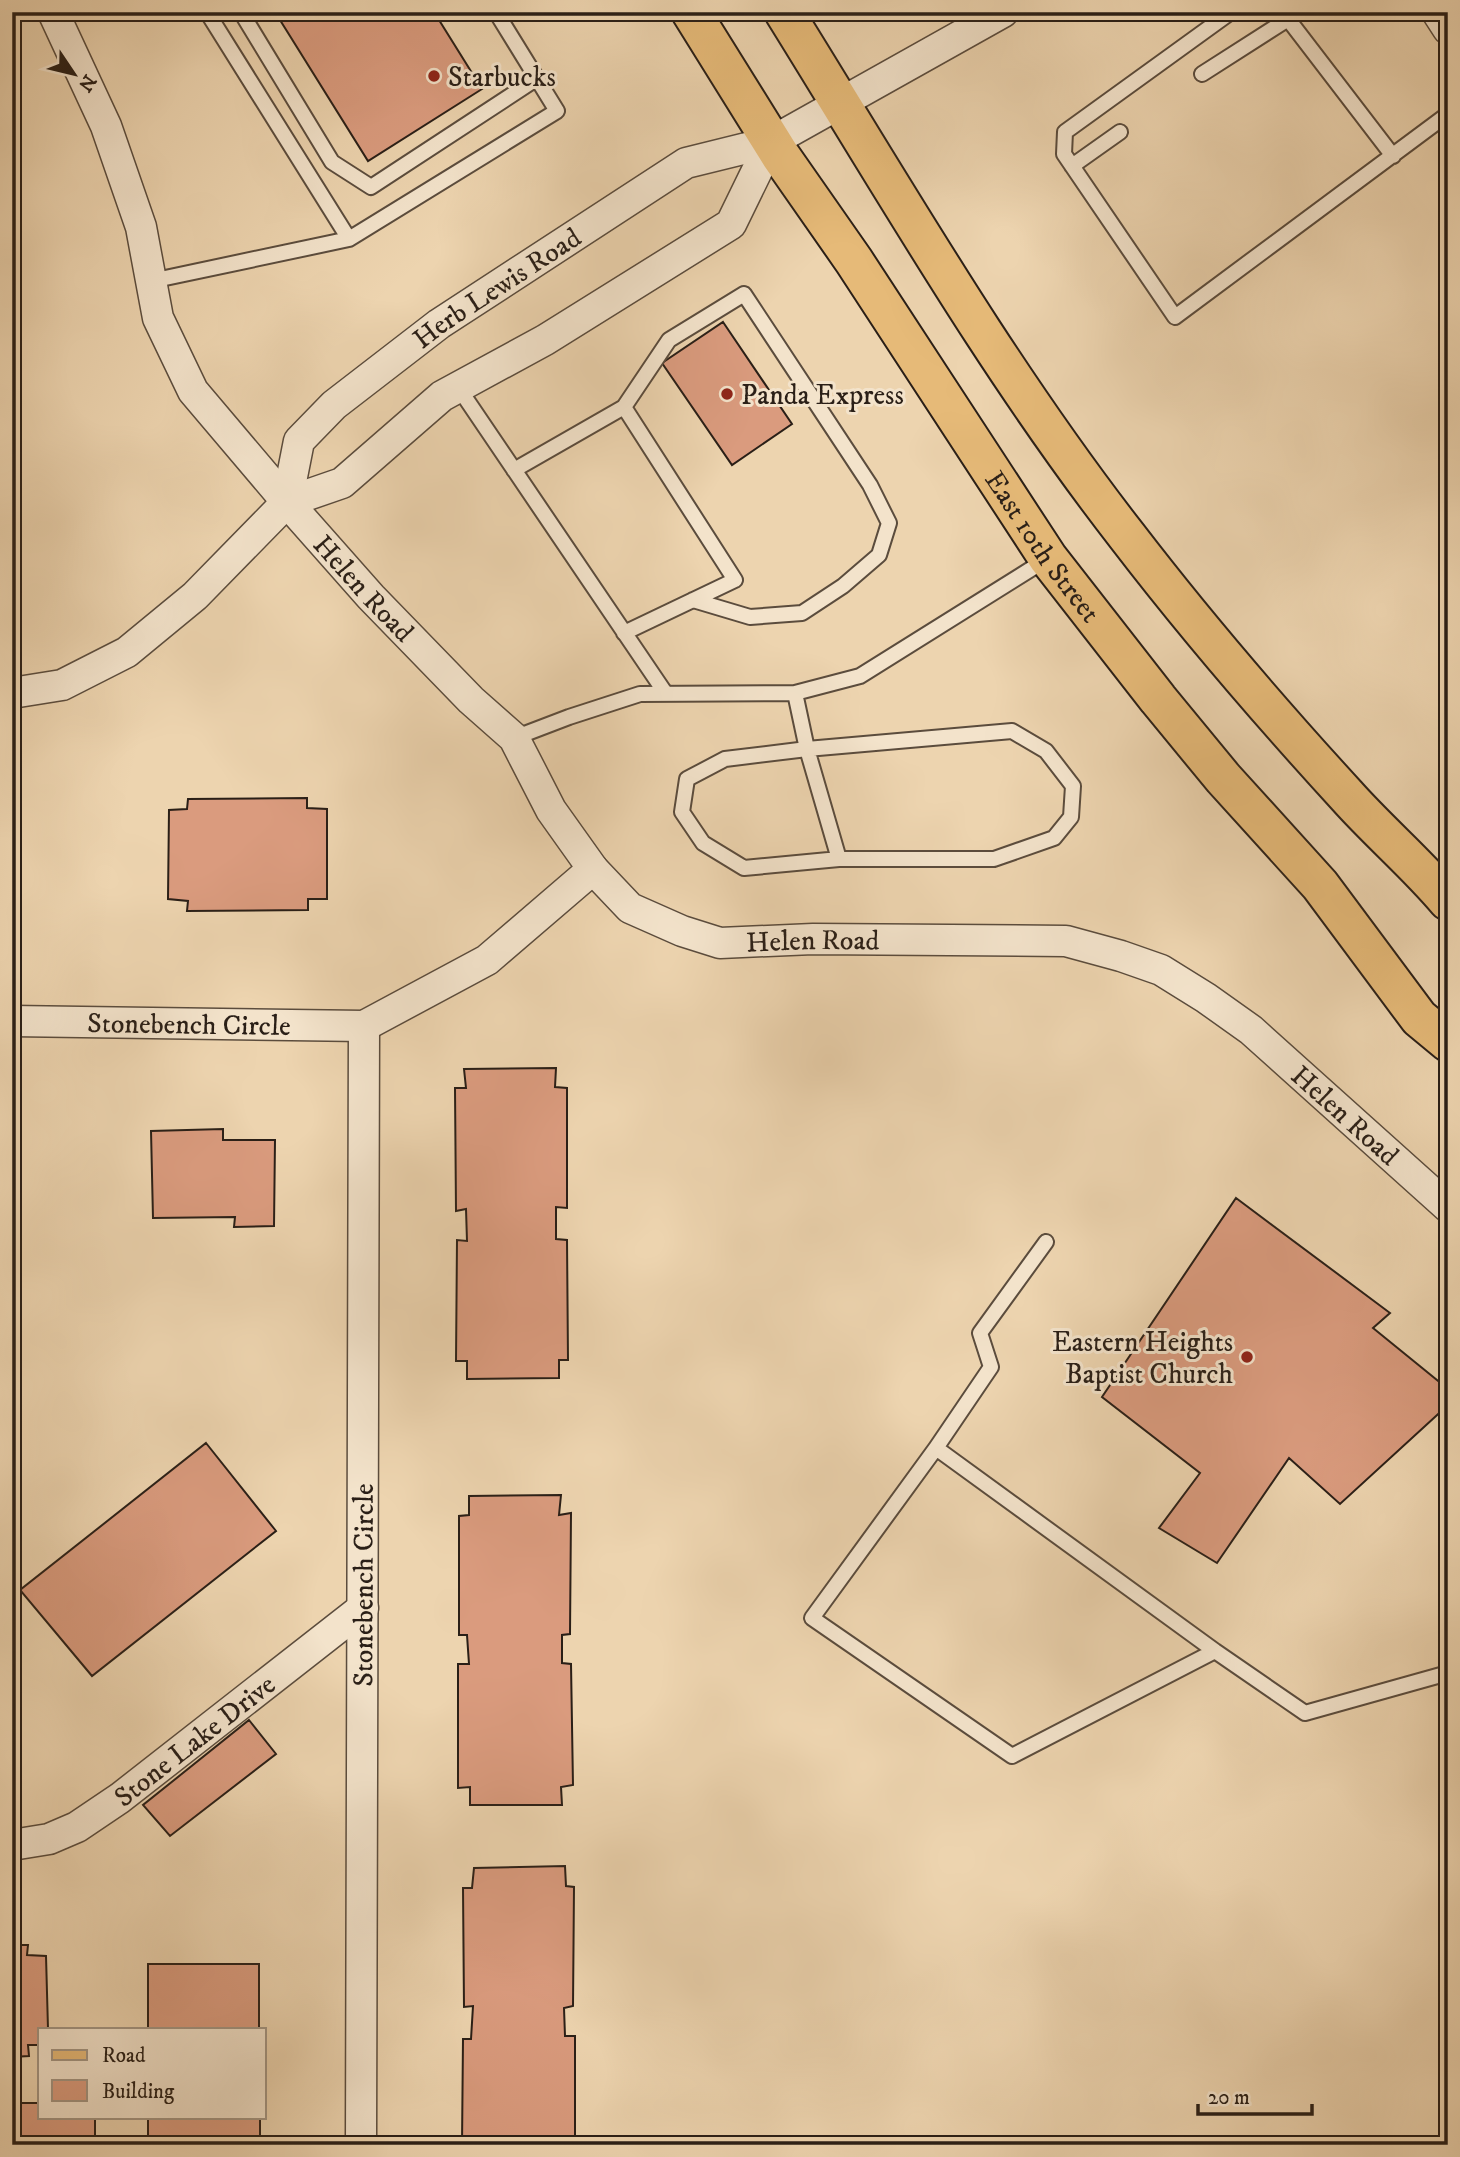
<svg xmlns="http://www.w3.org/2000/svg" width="1460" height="2157" viewBox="0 0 1460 2157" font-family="'IM FELL DW Pica',serif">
<rect width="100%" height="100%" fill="#edd4af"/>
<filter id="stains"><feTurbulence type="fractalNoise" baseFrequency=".00286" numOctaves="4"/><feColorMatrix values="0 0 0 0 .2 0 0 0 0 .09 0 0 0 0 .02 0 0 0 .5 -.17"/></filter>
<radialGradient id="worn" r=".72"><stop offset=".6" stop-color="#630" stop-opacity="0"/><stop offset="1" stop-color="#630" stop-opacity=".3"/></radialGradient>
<!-- building -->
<path fill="#da9b7e" stroke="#2a1f17" stroke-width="2" d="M275,12H434L482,89L368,161Z
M723,322L792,424L732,465L662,363Z
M307,798V808L327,809V899H308V910L187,911L188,901L168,899L169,810L187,809L188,799Z
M556,1068L555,1087L567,1088V1208L556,1207V1239L567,1240L568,1360H559V1378L467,1379V1361H456L457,1240L467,1241L466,1209L456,1211L455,1088H466L464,1069Z
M223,1129V1140H275L274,1226L234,1227L235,1217L153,1218L151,1131Z
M1236,1198L1390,1313L1373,1328L1448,1389V1405L1340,1504L1289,1458L1217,1563L1159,1528L1200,1473L1102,1397Z
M206,1443L276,1531L92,1676L20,1590Z
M561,1495L559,1515L571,1513L570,1634L562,1635V1663L571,1664L573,1785L561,1787L562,1805H470V1787L458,1788V1664H469L467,1635H459V1516L469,1515V1496Z
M249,1720L276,1754L170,1836L143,1805Z
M565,1866L566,1886L574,1887L573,2006L564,2008L565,2036H575V2145H462L463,2039H471L473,2006L464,2007L463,1888H472L474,1868Z
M12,1945H28L27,1955L46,1956L48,2029H40V2045H28L29,2056L12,2057Z
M148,1964H259V2029H148Z
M12,2103H40V2117H95V2145H12Z
M148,2117H260V2145H148Z"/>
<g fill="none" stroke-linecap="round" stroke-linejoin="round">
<defs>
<path id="service" d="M207,12L349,239
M241,12L332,162L371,187L536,79
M1231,12L1065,132L1064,154L1175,317L1448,114
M1265,12L1288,19L1393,156
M1202,74L1288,19
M1072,166L1120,132
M151,281L349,239L557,111L496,12
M458,387L666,694
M624,407L669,340L744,294L870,485L889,523L879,555L843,586L802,613L750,617L693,600
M514,470L624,407L735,580L624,633
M795,693L807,749L839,859L744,868L703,843L682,812L687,779L725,759L807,749L1012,731L1046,751L1073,786L1071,817L1054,838L994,859H839
M514,738L569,717L640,694L795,693L860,676L1047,559
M936,1448L991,1367L980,1333L1046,1242
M1215,1651L1012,1756L812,1618L936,1448L1215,1651L1305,1713L1448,1673"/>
<g id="minor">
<path id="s1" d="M53,12L106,126L141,227L158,318L193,391L287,502L371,597L471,700L514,738L551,810L593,869L630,908L682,931L720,943L813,939L1066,941L1121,956L1161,970L1206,998L1251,1030L1448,1207"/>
<path d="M1437,12L1448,29"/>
<path id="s2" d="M287,502L299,441L334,405L439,324L686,163L771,142L1003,12"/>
<path d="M12,693L62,685L127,652L195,596L287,502L342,483L442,396L545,340L731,224L771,142"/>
<path id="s3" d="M12,1021L364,1026L487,960L593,869"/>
<path id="s4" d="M12,1845L49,1839L77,1827L120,1798L363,1608"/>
<path id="s5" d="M361,2145L364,1026"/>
</g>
<g id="primary">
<path id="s6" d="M691,12L780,155L854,261L1048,558L1158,699L1223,778L1320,885L1419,1018L1448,1042"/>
<path d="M784,12C894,189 999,372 1127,536C1196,626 1271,713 1347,796C1379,832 1417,864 1448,901"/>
</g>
</defs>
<!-- service casing -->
<use href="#service" stroke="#5b4c3d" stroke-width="18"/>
<!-- minor casing -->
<use href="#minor" stroke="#5b4c3d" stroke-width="33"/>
<!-- primary casing -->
<use href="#primary" stroke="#2a1f17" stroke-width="42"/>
<!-- service -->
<use href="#service" stroke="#f3e3cb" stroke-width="14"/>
<!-- minor -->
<use href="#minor" stroke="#f3e3cb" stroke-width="30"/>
<!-- primary -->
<use href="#primary" stroke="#e6ba78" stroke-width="38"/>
</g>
<!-- markers -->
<g fill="#8f2418" stroke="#f3e3cb" stroke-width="2.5">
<circle cx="434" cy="76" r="7"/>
<circle cx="727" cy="394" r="7"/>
<circle cx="1247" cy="1357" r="7"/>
</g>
<g text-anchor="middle" stroke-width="6" stroke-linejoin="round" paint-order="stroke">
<!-- poi labels -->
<g font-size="28" fill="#2a1f17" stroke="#f3e3cb" text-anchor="start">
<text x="448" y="86">Starbucks</text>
<text x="741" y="404">Panda Express</text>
<text x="1233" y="1351" text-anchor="end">Eastern Heights<tspan x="1233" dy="32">Baptist Church</tspan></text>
</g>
<!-- street labels -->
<g font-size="28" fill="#2a1f17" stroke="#f3e3cb">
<text dy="10" stroke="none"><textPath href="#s2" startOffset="313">Herb Lewis Road</textPath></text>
<text dy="10" stroke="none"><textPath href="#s6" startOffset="640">East 10th Street</textPath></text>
<text dy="10" stroke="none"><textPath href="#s1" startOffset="667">Helen Road</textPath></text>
<text dy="10" stroke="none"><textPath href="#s1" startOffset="1276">Helen Road</textPath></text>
<text dy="10" stroke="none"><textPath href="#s3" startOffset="177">Stonebench Circle</textPath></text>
<text dy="10" stroke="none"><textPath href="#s1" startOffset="1864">Helen Road</textPath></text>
<text dy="10" stroke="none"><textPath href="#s5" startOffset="560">Stonebench Circle</textPath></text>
<text dy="10" stroke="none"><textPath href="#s4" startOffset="214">Stone Lake Drive</textPath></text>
</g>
</g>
<!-- margin -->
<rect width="1460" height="2157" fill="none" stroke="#edd4af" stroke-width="42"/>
<rect x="14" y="14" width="1432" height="2129" fill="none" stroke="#2a1f17" stroke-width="3.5"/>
<rect x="21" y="21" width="1418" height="2115" fill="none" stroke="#2a1f17" stroke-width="2"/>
<!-- legend -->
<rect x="38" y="2028" width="228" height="91" fill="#f3e3cb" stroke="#a39583" stroke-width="2"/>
<rect x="52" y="2050" width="35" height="10" fill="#e6ba78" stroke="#a39583" stroke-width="2"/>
<text x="102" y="2062" font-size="21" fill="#2a1f17">Road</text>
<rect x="52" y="2080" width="35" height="21" fill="#da9b7e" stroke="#a39583" stroke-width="2"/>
<text x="102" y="2098" font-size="21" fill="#2a1f17">Building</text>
<!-- north arrow -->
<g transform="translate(74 74) rotate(125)" stroke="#f3e3cb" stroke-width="5" paint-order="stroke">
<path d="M0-5L12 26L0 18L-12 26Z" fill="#2a1f17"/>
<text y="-10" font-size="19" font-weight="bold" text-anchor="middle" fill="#2a1f17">N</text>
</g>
<!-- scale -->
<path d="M1198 2104v10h114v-10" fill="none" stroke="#2a1f17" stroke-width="3.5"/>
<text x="1208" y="2104" font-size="21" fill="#2a1f17" stroke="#f3e3cb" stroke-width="5" paint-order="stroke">20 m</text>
<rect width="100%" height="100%" filter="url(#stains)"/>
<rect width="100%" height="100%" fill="url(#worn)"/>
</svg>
